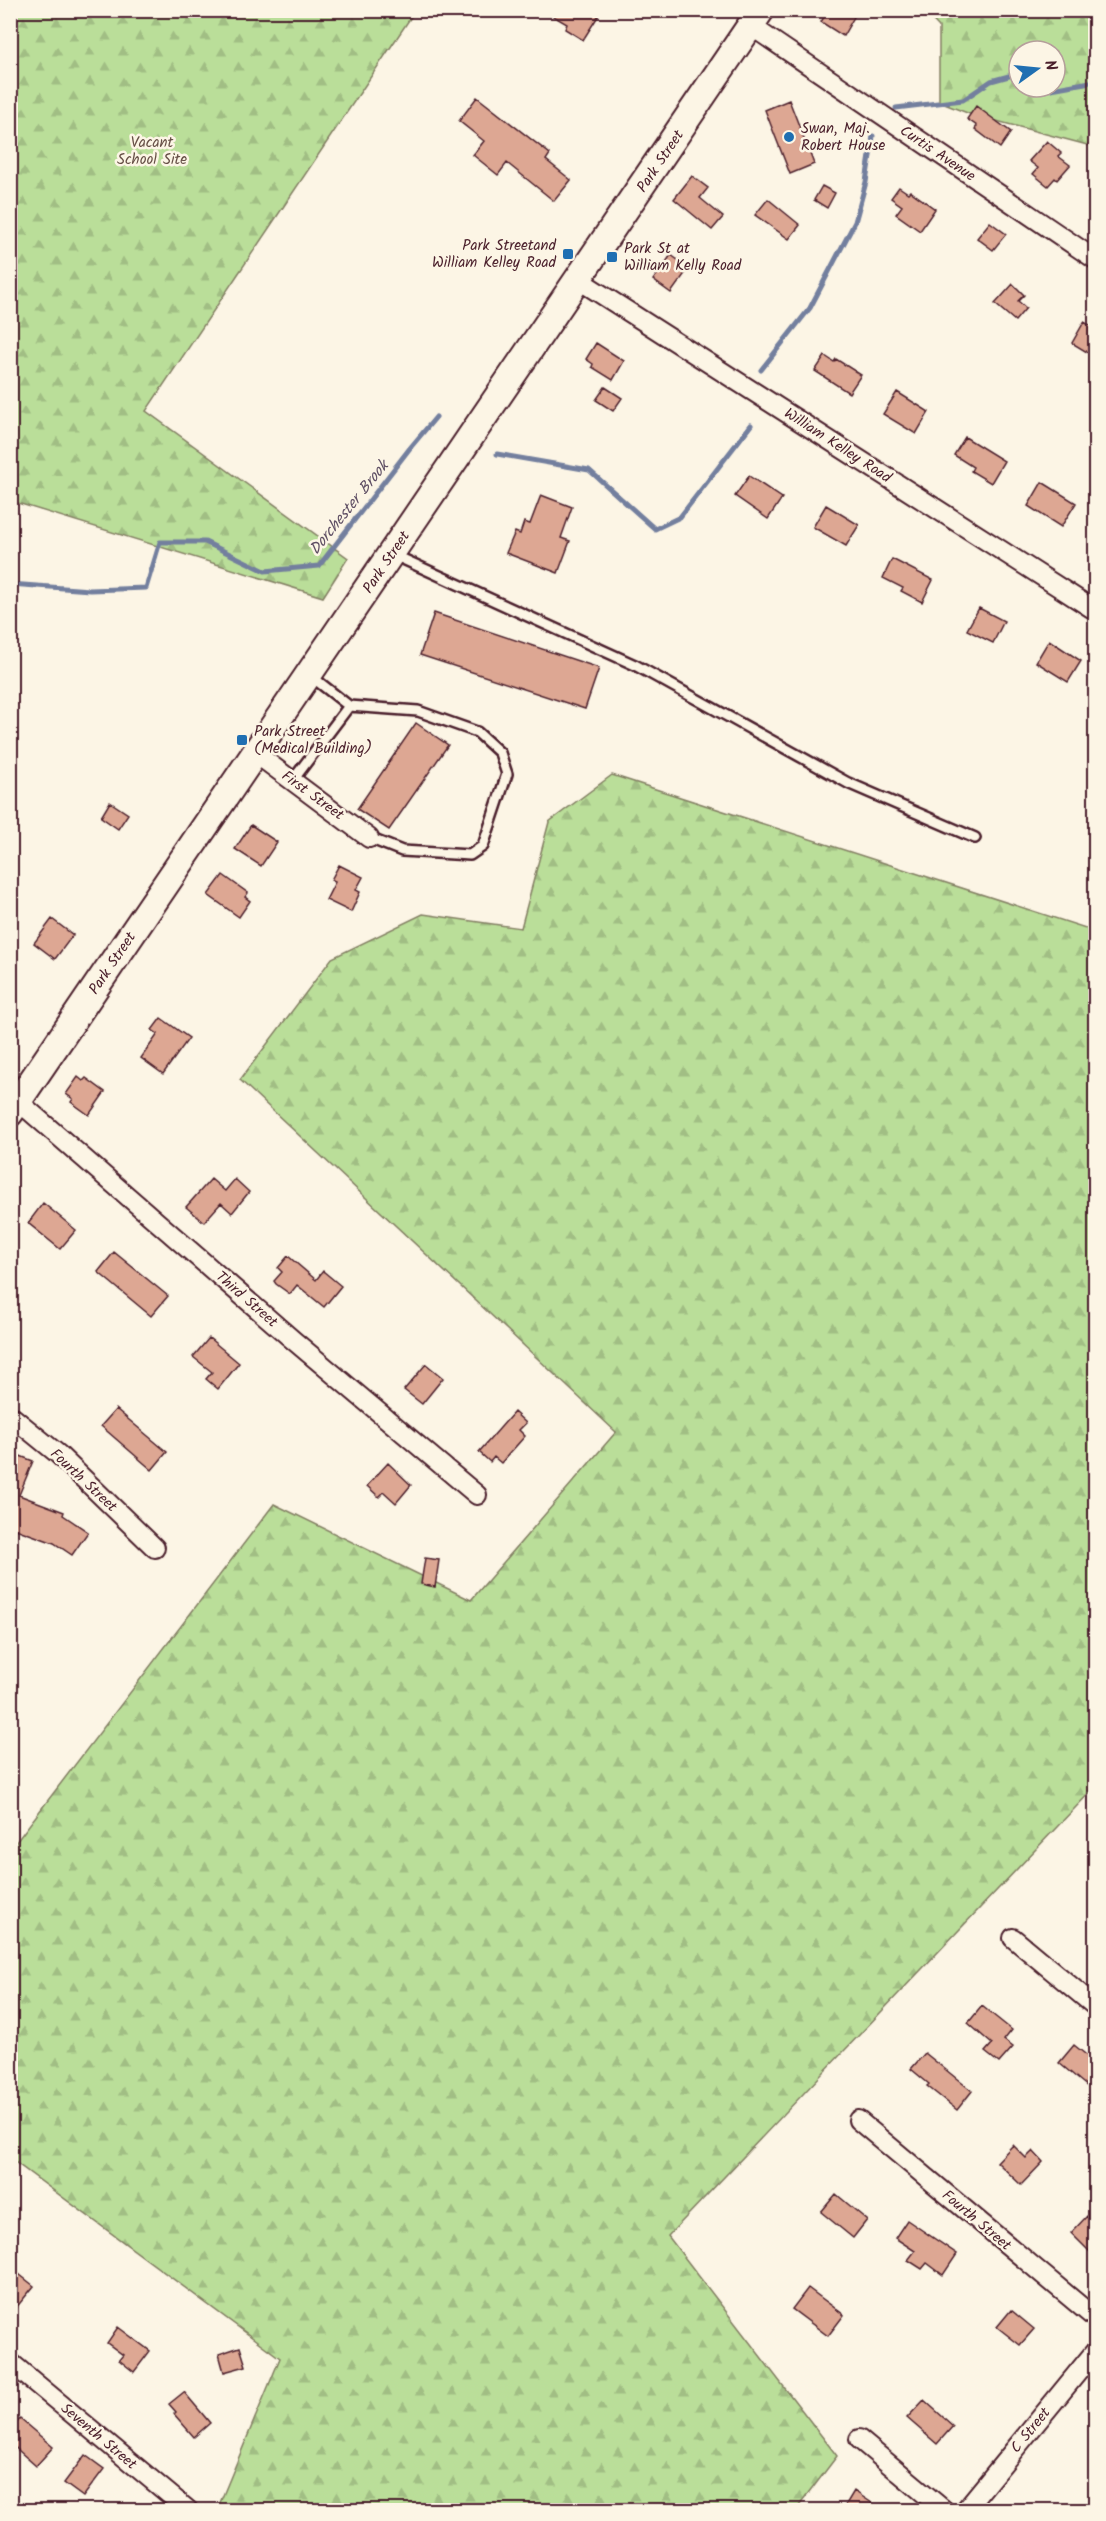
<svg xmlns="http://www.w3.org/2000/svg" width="1106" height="2521" viewBox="0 0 1106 2521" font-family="Kalam,sans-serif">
<defs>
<pattern id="forest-firs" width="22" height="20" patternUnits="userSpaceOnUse" patternTransform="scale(1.5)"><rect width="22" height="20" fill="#bade99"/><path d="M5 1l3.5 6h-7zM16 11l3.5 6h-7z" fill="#a1be84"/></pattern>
</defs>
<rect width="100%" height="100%" fill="#fcf5e5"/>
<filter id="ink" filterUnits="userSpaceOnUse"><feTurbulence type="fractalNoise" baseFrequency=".0167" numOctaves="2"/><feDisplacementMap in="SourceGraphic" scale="12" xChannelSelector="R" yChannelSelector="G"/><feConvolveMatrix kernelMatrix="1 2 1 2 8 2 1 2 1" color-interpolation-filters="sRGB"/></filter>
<g filter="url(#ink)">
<!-- forest -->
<path fill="url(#forest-firs)" stroke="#827e62" stroke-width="1.5" fill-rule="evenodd" d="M10,11H415L146,411L348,558L323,597L11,501Z
M924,11H1095V147L970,114L939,102V27ZM1019,51H1055V87H1019Z
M612,775L1095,931V1787L668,2236L837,2456L796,2510H217L280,2358L11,2159L10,1850L274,1504L471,1600L616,1432L240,1080L332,958L423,914L521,928L549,822Z"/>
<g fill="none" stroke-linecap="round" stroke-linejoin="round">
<!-- stream -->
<path stroke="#737f9e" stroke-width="5" d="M1034,87L1040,91L1096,81
M896,108L963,100L991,81L1016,74L1019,77
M761,370L810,308L855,222L866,182L873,136
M497,454L589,470L655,529L680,517L751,425
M10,584L90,590L146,588L160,542H205L265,571L319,566L410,448L436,417"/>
</g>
<!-- building -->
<path fill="#dda793" stroke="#4a1f2b" stroke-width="1.5" d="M543,10H602L583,40L565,29L567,24Z
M828,10H858L843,36L821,22Z
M477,97L550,154L546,160L571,180L554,201L507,163L498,175L473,155L484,141L459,121Z
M789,100L814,164L790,174L765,110Z
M976,106L1011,132L1000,148L975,129L977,126L967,119Z
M1047,141L1061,153L1058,156L1070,165L1057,180L1055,178L1048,186L1033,174L1038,168L1029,161Z
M692,176L708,188L700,198L723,217L712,230L674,199Z
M822,186L835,193L827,208L814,200Z
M899,187L908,193L910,191L935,209L920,231L896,214L902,206L891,198Z
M768,199L800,225L789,239L755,215Z
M990,222L1006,234L993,250L977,238Z
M671,255L689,268L671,293L653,280Z
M1013,284L1024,295L1018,301L1026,308L1015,321L995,304Z
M1084,322L1095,328V357L1072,343Z
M596,343L624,361L613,380L592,367L593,364L586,359Z
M825,356L834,362L836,359L861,375L849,393L815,371Z
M605,387L622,398L613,411L596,400Z
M897,392L929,412L916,434L883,414Z
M965,437L1004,461L991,483L971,471L973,467L954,455Z
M749,476L782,498L768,519L735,496Z
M1042,482L1076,503L1061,527L1028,506Z
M541,495L572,507L561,538L570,541L558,573L506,553L515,532L520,534L524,522L530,524Z
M826,505L859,525L846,546L813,527Z
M892,559L933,580L922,602L901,591L903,588L883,578Z
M979,608L1004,621L993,643L967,630Z
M434,613L599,668L585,709L420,655Z
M1049,640L1081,661L1068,682L1036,662Z
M416,723L448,745L389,830L357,809Z
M110,802L128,814L118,829L101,817Z
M251,825L277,842L261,866L235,849Z
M339,865L363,877L356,890L360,892L351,912L326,900L335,882L331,880Z
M223,875L248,893L245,897L250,901L239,917L208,895Z
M52,919L73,935L55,959L34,943Z
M161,1018L189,1038L163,1074L141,1058L158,1034L152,1030Z
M78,1077L83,1081L86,1078L105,1092L89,1115L71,1102L73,1099L66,1094Z
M211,1179L225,1191L235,1179L249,1192L232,1213L221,1203L204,1222L186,1207Z
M43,1203L76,1230L60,1249L28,1223Z
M114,1252L168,1296L151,1316L98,1272Z
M288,1256L316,1280L323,1271L341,1286L324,1307L297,1285L290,1294L276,1284L274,1281L282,1272L278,1268Z
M209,1338L239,1363L218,1389L206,1379L212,1372L193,1357Z
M426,1364L443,1378L422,1404L404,1390Z
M116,1409L167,1452L152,1470L101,1426Z
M514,1412L526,1423L519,1430L525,1436L501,1463L494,1457L490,1462L479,1452Z
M10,1452L33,1461L19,1495L64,1512L63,1515L88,1532L72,1555L54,1543L10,1527Z
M388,1463L411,1485L396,1503L384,1492L379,1497L367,1486Z
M425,1558L439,1560L435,1587L421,1584Z
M982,2006L1012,2030L1004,2040L1013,2047L999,2063L985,2052L992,2044L968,2023Z
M1074,2045L1095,2062V2080L1089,2088L1059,2063Z
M925,2053L972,2091L957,2110L927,2086L929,2084L911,2069Z
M1013,2145L1026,2158L1033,2151L1043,2162L1021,2185L997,2162Z
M836,2194L867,2220L853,2238L821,2212Z
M1087,2216L1095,2224V2257L1071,2233Z
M907,2220L957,2254L943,2275L927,2263L922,2269L908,2260L915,2251L895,2238Z
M10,2267L34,2286L10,2315Z
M808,2288L844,2315L828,2336L792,2309Z
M1011,2310L1034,2329L1020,2345L997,2327Z
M118,2327L150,2351L134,2372L119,2360L123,2355L107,2343Z
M240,2347L246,2366L224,2372L219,2354Z
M184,2392L210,2423L194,2437L174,2414L176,2412L169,2404Z
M924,2400L953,2426L937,2444L907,2418Z
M20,2419L53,2447L36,2466L10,2443V2430Z
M85,2455L104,2469L83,2497L64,2483Z
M854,2491L884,2511H842Z"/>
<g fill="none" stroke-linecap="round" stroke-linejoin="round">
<defs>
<path id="service" d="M394,555L635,665L848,783L975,838
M311,676L349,706L418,711L477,732L500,753L507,774L483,846L470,855L402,851L369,838
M293,780L349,706"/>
<path id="minor" d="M751,26L1096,260
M579,280L1096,611
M255,753L369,838
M18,1101L293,1340L477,1495
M10,1415L58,1454L155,1548
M1013,1938L1096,2007
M858,2120L1096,2319
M10,2362L188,2510
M859,2439L944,2510
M965,2510L1096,2350"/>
<path id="secondary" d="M10,1113L761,10"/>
</defs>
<!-- service casing -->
<use href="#service" stroke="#4a1f2b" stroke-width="14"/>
<!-- minor casing -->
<use href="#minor" stroke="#4a1f2b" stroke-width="22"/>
<!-- secondary casing -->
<use href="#secondary" stroke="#4a1f2b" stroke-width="30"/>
<!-- service -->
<use href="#service" stroke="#fcf5e5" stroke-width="9"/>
<!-- minor -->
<use href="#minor" stroke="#fcf5e5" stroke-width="18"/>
<!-- secondary -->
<use href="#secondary" stroke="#fcf5e5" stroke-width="26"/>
</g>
</g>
<!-- markers -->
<g fill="#1f6fb2" stroke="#fcf5e5" stroke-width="2">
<circle cx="789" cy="137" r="6"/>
<rect x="562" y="248" width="12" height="12" rx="3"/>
<rect x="606" y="251" width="12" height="12" rx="3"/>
<rect x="236" y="734" width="12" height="12" rx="3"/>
</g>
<g text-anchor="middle" stroke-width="5" stroke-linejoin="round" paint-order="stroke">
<!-- poi labels -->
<g font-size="15" fill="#4a1f2b" stroke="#fcf5e5" text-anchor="start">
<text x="801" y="133">Swan, Maj.<tspan x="801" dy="17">Robert House</tspan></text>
<text x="556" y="250" text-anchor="end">Park Streetand<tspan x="556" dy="17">William Kelley Road</tspan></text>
<text x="624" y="253">Park St at<tspan x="624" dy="17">William Kelly Road</tspan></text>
<text x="254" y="736">Park Street<tspan x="254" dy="17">(Medical Building)</tspan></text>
</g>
<!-- park labels -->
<g font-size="15" fill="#664f46" stroke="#fcf5e5">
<text x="152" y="147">Vacant<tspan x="152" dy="17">School Site</tspan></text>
</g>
<!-- street labels -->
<g font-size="15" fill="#4a1f2b" stroke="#fcf5e5">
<text transform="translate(938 153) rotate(34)" y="5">Curtis Avenue</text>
<text transform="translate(660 161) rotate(-56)" y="5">Park Street</text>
<text transform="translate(838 445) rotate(33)" y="5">William Kelley Road</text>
<text transform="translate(386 562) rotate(-56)" y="5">Park Street</text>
<text transform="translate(313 795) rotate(36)" y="5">First Street</text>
<text transform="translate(112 963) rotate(-56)" y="5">Park Street</text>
<text transform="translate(247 1299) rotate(41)" y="5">Third Street</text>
<text transform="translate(84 1480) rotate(43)" y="5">Fourth Street</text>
<text transform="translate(977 2220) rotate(40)" y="5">Fourth Street</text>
<text transform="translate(1030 2430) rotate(-51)" y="5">C Street</text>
<text transform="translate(99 2436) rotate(40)" y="5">Seventh Street</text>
</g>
<!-- water labels -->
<g font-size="16" font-style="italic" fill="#5f4f64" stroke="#fcf5e5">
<text transform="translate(348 507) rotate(-51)" y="6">Dorchester Brook</text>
</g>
</g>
<!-- margin -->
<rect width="1106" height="2521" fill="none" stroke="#fcf5e5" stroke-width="36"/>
<rect x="18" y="18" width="1070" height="2485" fill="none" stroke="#4a1f2b" stroke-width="2" filter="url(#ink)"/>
<!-- north arrow -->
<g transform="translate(1037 69) rotate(75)"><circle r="28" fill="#fcf5e5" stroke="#b59f9b" stroke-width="1.5"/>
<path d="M0-4.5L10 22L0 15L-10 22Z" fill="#1f6fb2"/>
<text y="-9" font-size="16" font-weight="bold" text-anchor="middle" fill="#4a1f2b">N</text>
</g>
</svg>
